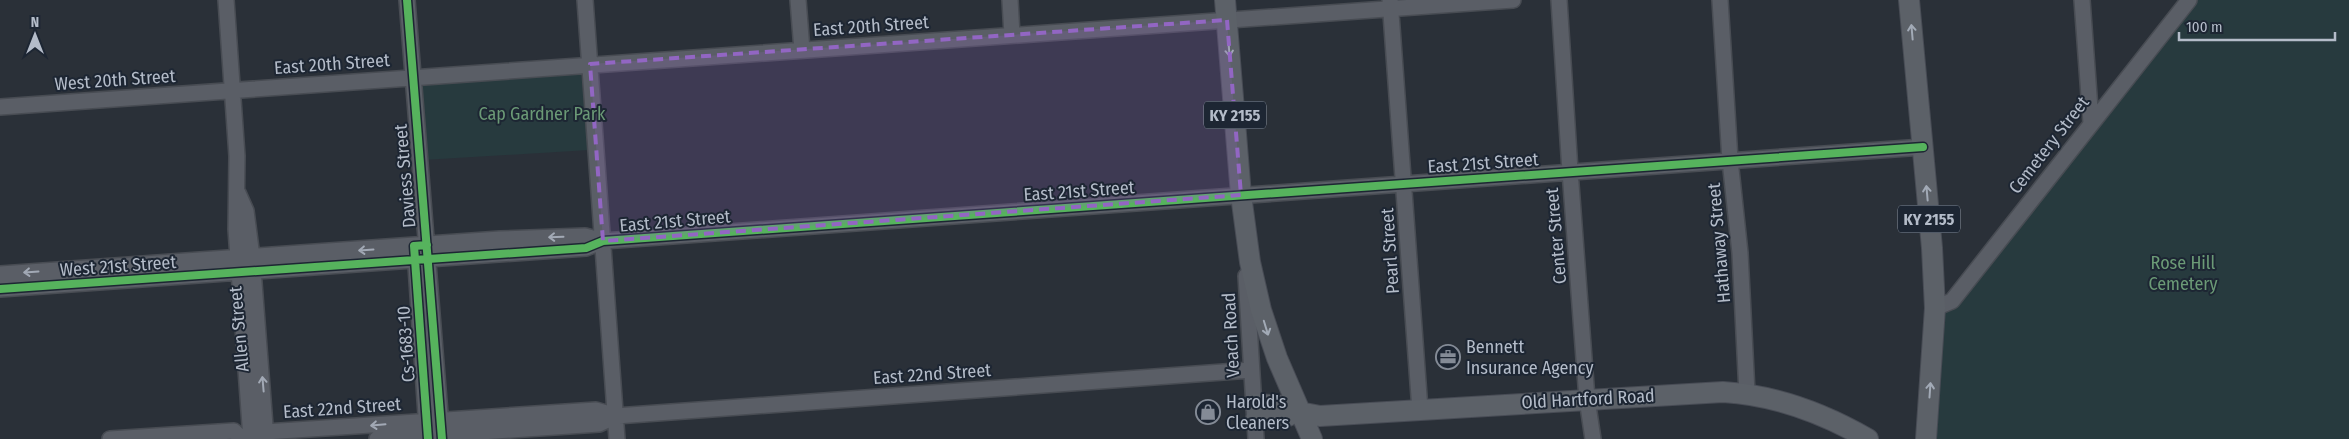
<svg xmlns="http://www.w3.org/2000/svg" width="2349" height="439" viewBox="0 0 2349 439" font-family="'Fira Sans Condensed',sans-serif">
<rect width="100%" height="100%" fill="#2a3038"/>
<!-- green -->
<path fill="#273a3e" d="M2189,0H2349V439H1926L1935,308L1952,301Z
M581,72L589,150L423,160L419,83Z"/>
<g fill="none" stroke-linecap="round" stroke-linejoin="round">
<defs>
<path id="minor" d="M226,0L237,156L236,229L251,439
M407,0L442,439
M585,0L617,439
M798,0L802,50
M1010,0L1012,35
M1390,0L1420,410
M1559,0L1570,171L1587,399L1593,439
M1720,0L1730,160L1740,253L1747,393
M2082,0L2091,123
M0,107L1513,0
M238,193L246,211L252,257L266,439
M415,251L427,430
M0,274L500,239L585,236L603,241
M1246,276L1256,439
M0,289L586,248L603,241L1923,147
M1935,308L1952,301L2189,0
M250,433L596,410L616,416
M110,439L234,431L242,439
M377,439L599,424L616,416L1251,370"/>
<path id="major" d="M1225,0L1241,195L1250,262L1261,310L1277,358L1312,439
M1909,0L1932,248L1935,308L1926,439
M1254,404L1286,406L1299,412L1320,416L1723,392C1776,395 1823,413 1868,439
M1256,419L1288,416"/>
</defs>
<!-- minor casing -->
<use href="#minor" stroke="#484c53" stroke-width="18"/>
<!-- major casing -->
<use href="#major" stroke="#484c55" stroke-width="22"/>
<!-- minor -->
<use href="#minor" stroke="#5a5e66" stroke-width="15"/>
<!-- major -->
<use href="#major" stroke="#5c6168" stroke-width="20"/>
<defs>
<path id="cycleway" d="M407,0L442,439
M427,245L414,246L428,439
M0,289L586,248L603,241L1923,147"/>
</defs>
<!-- cycleway casing -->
<use href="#cycleway" stroke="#1d2633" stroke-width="11"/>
<!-- cycleway -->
<use href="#cycleway" stroke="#56b35d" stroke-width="8"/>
</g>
<!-- one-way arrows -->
<defs><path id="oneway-shaft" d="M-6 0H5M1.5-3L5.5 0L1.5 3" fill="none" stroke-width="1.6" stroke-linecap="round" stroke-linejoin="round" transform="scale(1.25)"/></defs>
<g stroke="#a2aab6">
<use href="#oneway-shaft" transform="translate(1912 32) rotate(-95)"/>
<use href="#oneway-shaft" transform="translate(1229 49) rotate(85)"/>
<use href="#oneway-shaft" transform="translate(1927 193) rotate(-95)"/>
<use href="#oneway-shaft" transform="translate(1266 328) rotate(73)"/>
<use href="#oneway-shaft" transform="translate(1930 390) rotate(-86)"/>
</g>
<g stroke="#a2a9b5">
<use href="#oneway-shaft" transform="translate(556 237) rotate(178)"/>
<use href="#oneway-shaft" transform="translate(366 250) rotate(176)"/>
<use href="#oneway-shaft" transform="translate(31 272) rotate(176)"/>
<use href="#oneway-shaft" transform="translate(263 384) rotate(-95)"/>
<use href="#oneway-shaft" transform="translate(378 425) rotate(175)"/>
</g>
<!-- marked area -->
<path fill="#9266c3" fill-opacity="0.2" stroke="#9266c3" stroke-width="4" stroke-dasharray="10 6" stroke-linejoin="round" d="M1227,20L1241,195L603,241L590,64Z"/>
<!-- icons -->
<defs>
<symbol id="office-ring" viewBox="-11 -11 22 22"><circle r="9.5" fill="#1d2633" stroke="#848b96" stroke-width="1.5"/><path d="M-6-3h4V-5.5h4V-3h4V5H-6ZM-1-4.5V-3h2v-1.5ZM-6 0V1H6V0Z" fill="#848b96"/></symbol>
<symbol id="shop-ring" viewBox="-11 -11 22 22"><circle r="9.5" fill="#1d2633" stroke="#848b96" stroke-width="1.5"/><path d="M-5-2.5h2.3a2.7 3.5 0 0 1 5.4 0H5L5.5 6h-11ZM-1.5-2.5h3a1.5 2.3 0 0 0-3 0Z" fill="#848b96"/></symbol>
</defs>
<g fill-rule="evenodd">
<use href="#office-ring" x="1434" y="343" width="28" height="28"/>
<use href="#shop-ring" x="1194" y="398" width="28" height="28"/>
</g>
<g text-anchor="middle" stroke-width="4" stroke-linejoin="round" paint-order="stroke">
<!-- shield labels -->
<g fill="#1d2633" stroke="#878f9c" stroke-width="1">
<rect x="1204" y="101.5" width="62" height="27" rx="4"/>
<rect x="1898" y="205.5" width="62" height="27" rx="4"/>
</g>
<g font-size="16" font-weight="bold" fill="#b4bcc9">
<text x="1235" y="121">KY 2155</text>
<text x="1929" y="225">KY 2155</text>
</g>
<!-- street labels -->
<g font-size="18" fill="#b4bcc9" stroke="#1d2633">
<text transform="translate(871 26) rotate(-4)" y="6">East 20th Street</text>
<text transform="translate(332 64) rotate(-4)" y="6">East 20th Street</text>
<text transform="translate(115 80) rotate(-4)" y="6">West 20th Street</text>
<text transform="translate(2049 145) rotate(-52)" y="6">Cemetery Street</text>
<text transform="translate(1483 163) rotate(-4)" y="6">East 21st Street</text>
<text transform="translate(405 176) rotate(-95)" y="6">Daviess Street</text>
<text transform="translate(1079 191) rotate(-4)" y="6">East 21st Street</text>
<text transform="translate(675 221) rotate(-5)" y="6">East 21st Street</text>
<text transform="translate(1556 236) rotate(-95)" y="6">Center Street</text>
<text transform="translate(1719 243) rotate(-95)" y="6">Hathaway Street</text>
<text transform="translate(1390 251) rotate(-94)" y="6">Pearl Street</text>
<text transform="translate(118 266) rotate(-4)" y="6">West 21st Street</text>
<text transform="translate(239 329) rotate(-95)" y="6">Allen Street</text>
<text transform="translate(1231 335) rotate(-93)" y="6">Veach Road</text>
<text transform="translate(406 344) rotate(-94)" y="6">Cs-1683-10</text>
<text transform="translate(932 374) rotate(-4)" y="6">East 22nd Street</text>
<text transform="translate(1588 399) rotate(-3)" y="6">Old Hartford Road</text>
<text transform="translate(342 408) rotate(-4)" y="6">East 22nd Street</text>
</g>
<!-- park labels -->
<g font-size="18" fill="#6b9a76" stroke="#1d2633">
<text x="542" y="120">Cap Gardner Park</text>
<text x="2183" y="269">Rose Hill<tspan x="2183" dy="21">Cemetery</tspan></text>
</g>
<!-- poi labels -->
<g font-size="18" fill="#b4bcc9" stroke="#1d2633" text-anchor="start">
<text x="1466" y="353">Bennett<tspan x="1466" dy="21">Insurance Agency</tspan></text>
<text x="1226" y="408">Harold's<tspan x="1226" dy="21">Cleaners</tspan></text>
</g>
</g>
<!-- north arrow -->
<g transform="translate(35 35)" stroke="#1d2633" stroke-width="4" paint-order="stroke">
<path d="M0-4L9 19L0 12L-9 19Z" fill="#b4bcc9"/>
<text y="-8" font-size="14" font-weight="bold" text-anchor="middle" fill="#b4bcc9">N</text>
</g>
<!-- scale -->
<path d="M2179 32v8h156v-8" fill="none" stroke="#b4bcc9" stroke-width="2.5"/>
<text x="2186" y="32" font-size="15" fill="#b4bcc9" stroke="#1d2633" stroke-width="4" paint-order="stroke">100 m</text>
</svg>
